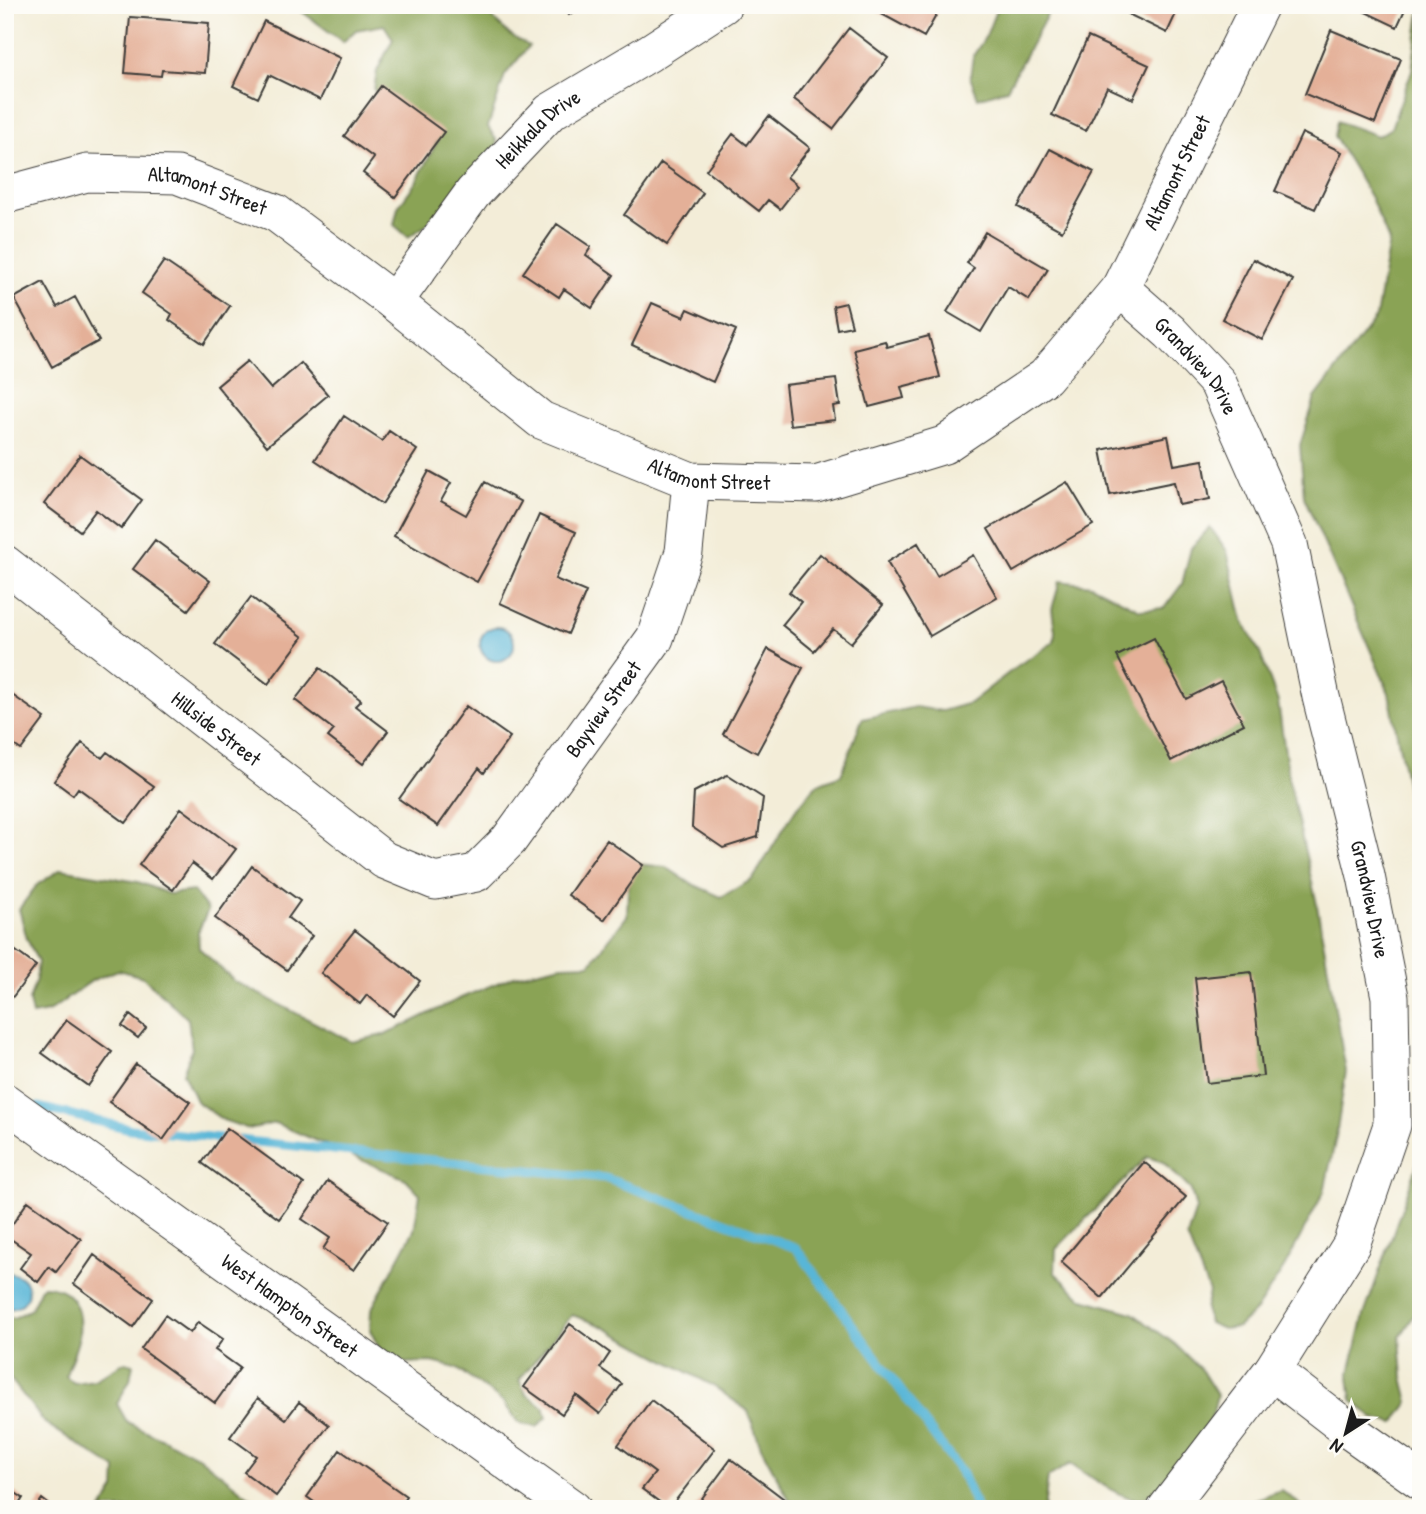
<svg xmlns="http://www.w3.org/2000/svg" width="1426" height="1514" viewBox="0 0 1426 1514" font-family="'Patrick Hand',sans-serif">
<rect width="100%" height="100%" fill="#fdfcf7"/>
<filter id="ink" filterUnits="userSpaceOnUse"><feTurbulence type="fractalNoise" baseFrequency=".0143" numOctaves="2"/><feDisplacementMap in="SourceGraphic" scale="14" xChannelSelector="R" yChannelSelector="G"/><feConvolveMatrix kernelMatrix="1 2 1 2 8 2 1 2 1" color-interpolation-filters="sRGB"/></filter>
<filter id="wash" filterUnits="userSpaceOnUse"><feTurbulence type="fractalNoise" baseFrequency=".00686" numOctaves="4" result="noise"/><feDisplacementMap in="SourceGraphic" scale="28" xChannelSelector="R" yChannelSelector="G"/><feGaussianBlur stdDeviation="1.57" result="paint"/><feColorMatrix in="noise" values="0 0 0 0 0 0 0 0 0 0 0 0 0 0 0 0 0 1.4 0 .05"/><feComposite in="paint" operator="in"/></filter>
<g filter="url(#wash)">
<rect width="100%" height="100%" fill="#f3edd8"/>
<!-- forest -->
<path fill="#8aa355" stroke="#536038" stroke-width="2" d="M293,5H481L483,9L510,35L529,46L505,75L488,127L497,141L496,160L433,221L408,237L394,225L398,207L416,182L438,140L423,122L392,106L374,90L377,71L393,39L384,25L356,30L343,42Z
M998,5H1049L1047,15L1007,89L978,98L970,77L973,56L986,36Z
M1421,5V858L1389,693L1304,497L1300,445L1315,398L1376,317L1389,241L1371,198L1334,136L1337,121L1378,136L1391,128L1412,70Z
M1210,527L1227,551L1243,621L1260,653L1278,702L1289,781L1316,900L1346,1071L1336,1137L1324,1192L1285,1266L1257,1309L1238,1327L1223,1329L1209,1323L1205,1309L1209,1292L1187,1237L1196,1209L1191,1190L1163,1162L1147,1157L1056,1249L1055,1273L1083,1299L1132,1313L1175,1344L1202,1371L1217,1395C1215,1403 1214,1413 1210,1421C1200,1439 1159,1500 1137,1499C1118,1498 1087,1474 1070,1464L1048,1477L1044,1509H789L792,1505L761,1447L748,1411L712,1385L600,1325L572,1315L519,1380L526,1394L544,1407L547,1417L537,1427L519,1423L502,1401L456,1368L432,1362L404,1363L382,1354L370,1330L371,1310L414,1230L420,1194L406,1179L275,1123L249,1129L223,1120L196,1101L183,1073L192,1049L188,1019L143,977L118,970L93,980L48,1012L32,1015L29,1001L36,979L38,962L27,939L19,909L37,885L61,869L138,882L169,894L193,891L208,910L198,932L199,948L234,981L352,1042L387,1034L461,998L514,976L562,965L590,964L627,916L628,889L637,864L666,867L690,883L721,897L753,879L795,810L817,784L841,775L862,719L915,707L942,711L970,703L1020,664L1054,642L1055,631L1052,609L1060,581L1091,585L1140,610L1164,608L1182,584L1191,548Z
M1421,1154V1305L1400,1337L1403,1377L1409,1402L1394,1423L1373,1418L1352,1400L1349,1377L1364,1315Z
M42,1286C71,1286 82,1307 79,1334C78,1348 69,1362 66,1376L74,1383L94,1380L125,1362L133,1364L130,1380L117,1404L127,1422L198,1456L265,1509H185L175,1505L169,1509H102L115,1489L116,1469L45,1423L5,1372V1316L14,1318L31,1309Z
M1281,1490L1306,1509H1231Z"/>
<!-- water -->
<path fill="#59b6d7" stroke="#3a697a" stroke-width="2" d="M480 644a17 17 0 1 1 34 0a17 17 0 1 1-34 0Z
M9,1273C37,1276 32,1313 5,1308V1275Z"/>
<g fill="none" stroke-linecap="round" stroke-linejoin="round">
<!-- stream -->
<path stroke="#59b6d7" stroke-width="9" d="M38,1107L131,1129L605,1178L796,1248L962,1474L977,1509"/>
</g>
<g id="blocks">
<!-- building -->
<path fill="#e4b098" d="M561,5H583L569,15Z
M865,5H942L924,37Z
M1130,5H1180L1167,33L1126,13Z
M1358,5H1407L1397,27L1357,8Z
M130,17L209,23L205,73L162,70L161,76L125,73Z
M264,21L340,58L320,100L269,75L258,98L233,86Z
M849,28L888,58L833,129L794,99Z
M1331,30L1401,59L1375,123L1305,94Z
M1088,37L1149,65L1133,99L1107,87L1086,131L1052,115Z
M381,86L444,132L395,197L363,173L374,158L344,136Z
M769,116L810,148L787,177L798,186L780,209L768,200L759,211L706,170L733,134L747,145Z
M1302,133L1342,152L1315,209L1275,191Z
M1050,149L1094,172L1062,231L1018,207Z
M661,163L703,193L667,245L624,215Z
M557,224L591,247L586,255L614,275L592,308L564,289L559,297L523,273Z
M985,232L1048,269L1029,300L1008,287L981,332L947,312L974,268L967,263Z
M1253,259L1293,280L1262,340L1222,319Z
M164,261L230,306L204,344L169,320L172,314L142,293Z
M43,282L57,307L75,297L99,341L52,367L14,298Z
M652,303L684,317L688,309L736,330L713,382L632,345Z
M846,303L852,326L837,329L833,306Z
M929,336L940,377L901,387L904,398L869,407L854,349L885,341L887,347Z
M247,361L271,389L301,363L328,395L267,446L217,386Z
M836,379L840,405L833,406L835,420L790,425L785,385Z
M344,416L382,441L389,431L417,450L382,504L315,460Z
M1168,436L1174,465L1203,460L1210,499L1179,505L1174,482L1110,495L1101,450Z
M80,455L142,500L121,529L96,510L80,531L44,504Z
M429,471L451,483L441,501L466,515L485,482L521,502L477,582L394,536Z
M1067,482L1093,525L1013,572L988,529Z
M539,515L576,532L555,579L586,592L568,634L500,603Z
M155,540L210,581L188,610L133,569Z
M918,543L937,576L973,555L997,597L930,636L887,562Z
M820,554L883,605L851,643L833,629L814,651L782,625L801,602L789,592Z
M251,597L303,637L268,684L215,644Z
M1154,638L1186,699L1221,681L1244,724L1171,761L1117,656Z
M768,649L803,668L757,753L723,734Z
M320,668L361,700L355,706L388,731L363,764L328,737L334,730L295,700Z
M5,690L45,718L21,750L5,739Z
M466,706L510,737L484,773L479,768L438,826L399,799Z
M82,743L102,758L107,752L154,786L126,823L78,788L73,795L54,781Z
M727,775L763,798L758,837L723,848L692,827L694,792Z
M181,808L236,849L213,879L192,863L173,890L139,865Z
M607,840L643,865L604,920L568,895Z
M252,866L300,901L288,918L312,936L287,970L215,918Z
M355,930L420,981L393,1016L367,995L360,1004L321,973Z
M5,943L36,966L5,1007Z
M1251,972L1263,1076L1207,1083L1195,978Z
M130,1015L146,1028L138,1038L122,1026Z
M67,1020L112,1052L88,1086L42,1053Z
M136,1064L190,1102L163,1140L109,1102Z
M227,1128L304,1184L279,1219L202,1163Z
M1144,1162L1186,1197L1102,1298L1061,1262Z
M328,1181L388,1222L354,1270L323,1249L330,1238L302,1219Z
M28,1201L81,1239L56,1272L49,1267L38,1282L20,1268L31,1253L5,1235Z
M94,1255L153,1299L133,1327L74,1284Z
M165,1315L190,1333L198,1322L223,1339L215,1350L240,1368L215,1403L141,1349Z
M570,1324L610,1353L600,1368L622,1384L600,1414L576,1395L562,1414L524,1387Z
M258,1398L286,1419L299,1402L329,1425L276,1496L244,1472L256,1456L230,1437Z
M651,1400L715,1449L669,1509L642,1489L655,1473L618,1445Z
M340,1450L406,1496L397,1509H324L307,1497Z
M731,1459L788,1502L783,1509H694Z
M5,1486L23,1498L16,1509H5Z
M42,1499L55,1509H35Z"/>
</g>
</g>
<g filter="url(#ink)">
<use href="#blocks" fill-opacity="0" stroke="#3c3b38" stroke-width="2"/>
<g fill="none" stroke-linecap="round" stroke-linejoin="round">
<defs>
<g id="minor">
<path id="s1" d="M5,195L87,173L177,175L276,213L394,302L541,420L691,481L816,484L944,445L1045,377L1120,288L1260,5"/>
<path id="s2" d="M1120,288L1170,332L1218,383L1289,544L1321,697L1366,876L1390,997L1392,1125L1351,1245L1272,1371L1166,1509"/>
<path id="s3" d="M394,302L473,193L550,112L649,53L723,5"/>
<path id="s4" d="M5,564L384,860L435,881L476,873L509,840L655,638L684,552L691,481"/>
<path id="s5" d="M5,1102L573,1509"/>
<path d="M1272,1371L1346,1428L1421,1481"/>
</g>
</defs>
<!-- minor casing -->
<use href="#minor" stroke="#3c3b38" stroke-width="39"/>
<!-- minor -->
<use href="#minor" stroke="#fff" stroke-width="37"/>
</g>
</g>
<g text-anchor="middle" stroke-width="5" stroke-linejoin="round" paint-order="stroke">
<!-- street labels -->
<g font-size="21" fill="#1c1c1c" stroke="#fdfcf7">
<text dy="7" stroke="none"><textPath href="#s3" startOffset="226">Heikkala Drive</textPath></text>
<text dy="7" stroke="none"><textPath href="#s1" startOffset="1405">Altamont Street</textPath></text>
<text dy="7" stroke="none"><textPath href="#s1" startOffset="208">Altamont Street</textPath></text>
<text dy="7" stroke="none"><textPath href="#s2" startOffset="110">Grandview Drive</textPath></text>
<text dy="7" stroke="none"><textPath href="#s1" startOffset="796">Altamont Street</textPath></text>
<text dy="7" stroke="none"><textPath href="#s4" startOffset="786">Bayview Street</textPath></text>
<text dy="7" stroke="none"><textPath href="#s4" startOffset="268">Hillside Street</textPath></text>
<text dy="7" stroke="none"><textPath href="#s2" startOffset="677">Grandview Drive</textPath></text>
<text dy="7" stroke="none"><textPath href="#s5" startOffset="350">West Hampton Street</textPath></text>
</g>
</g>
<!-- margin -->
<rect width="1426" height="1514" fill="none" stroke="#fdfcf7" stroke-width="28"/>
<!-- north arrow -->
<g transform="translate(1346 1433) rotate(216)" stroke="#fdfcf7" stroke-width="5" paint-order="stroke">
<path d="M0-5L12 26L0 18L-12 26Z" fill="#1c1c1c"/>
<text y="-10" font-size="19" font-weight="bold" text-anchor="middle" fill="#1c1c1c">N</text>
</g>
</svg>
